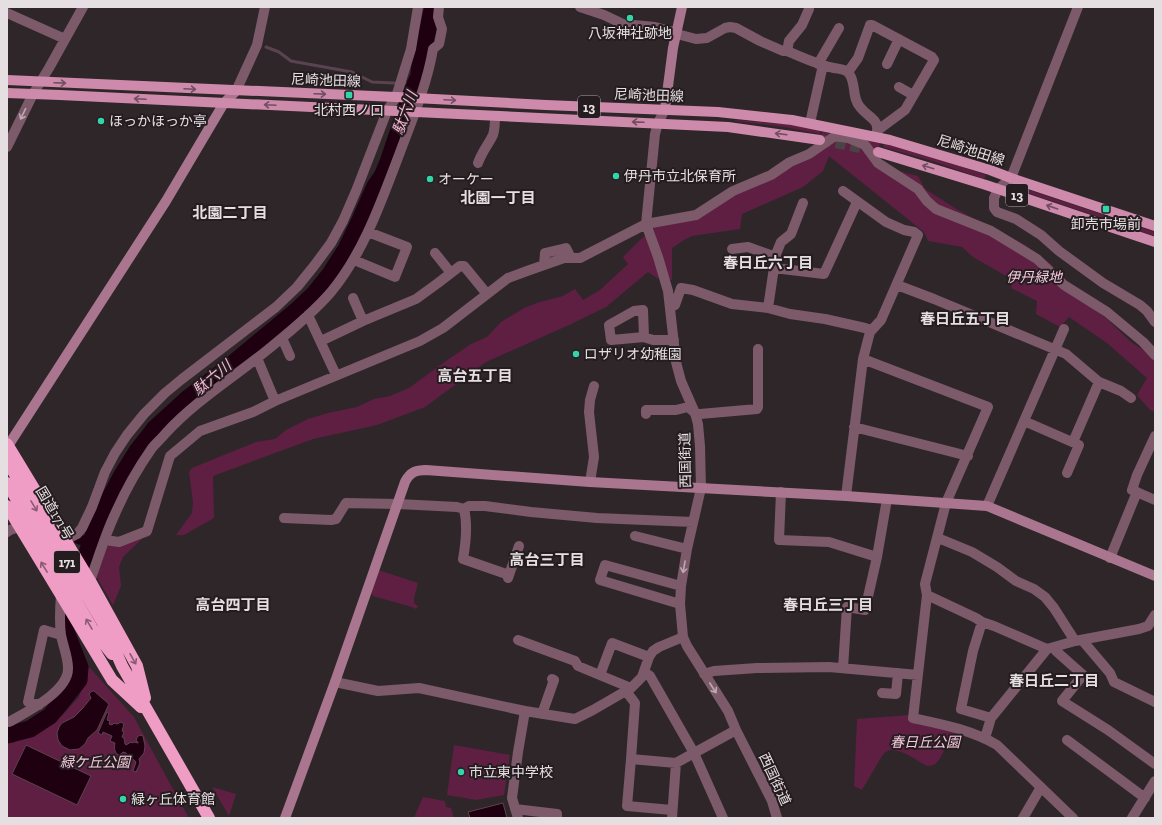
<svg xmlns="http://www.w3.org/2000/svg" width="1162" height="825" viewBox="0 0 1162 825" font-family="'Zilla Slab','Noto Sans JP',serif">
<rect width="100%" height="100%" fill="#2f262a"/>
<!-- green -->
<path fill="#5f1f43" d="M735,120L785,124L821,130L820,134L785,127L735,121Z
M822,132L880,143L875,165L918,176L925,189L958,210L1025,245L1051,264L1073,294L1106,318L1131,342L1149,354L1155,361V412L1150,410L1137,395L1147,378L1107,343L1069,317L1060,327L1036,314L1037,301L1011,288L1013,280L973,257L962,247L928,241L924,232L829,156L823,171L803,187L742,214L740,229L692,236L684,240L672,248V280L657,278L648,272L606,307L569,325L486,362L425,407L377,425L313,439L213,476L214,518L184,535H176L192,513L193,502L189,472L192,468L256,442L275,439L286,430L308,419L328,413L357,407L374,399L390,396L409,388L446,361L471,344L487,337L501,322L524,308L540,302L563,296L575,289L583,300L600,290L628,264L623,257L641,239L656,226L713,206L818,147Z
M884,143L933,157L986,175L984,179L932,161L883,147Z
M1019,187H1020L1155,232V236L1019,190Z
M146,533L151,536L143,538L123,557L119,567L121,586L113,605L96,576L107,547L111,543Z
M378,570L418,583L414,598V603L418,606L416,609L412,607L373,596L370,591Z
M89,667L134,717L168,780L189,818H7V743H13L62,716L79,697Z
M910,715L957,730L952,744C940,748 943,766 927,766C918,761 897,746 887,751C885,752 883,755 882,756L862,790L854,786L857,719Z
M454,745L510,755L504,795L476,800L447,795Z
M212,787L236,794L229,816Z
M423,797L445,801L446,807L451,808L454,818H414Z"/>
<!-- water -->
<path fill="#1f0011" stroke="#5a434f" d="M92,691H94L109,704L97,730L88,738L85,744L79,749L70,750L62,746L58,740L57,733L59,727L62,723L74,717L82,709L91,698L89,694Z
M107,712L109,713L107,720L110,721L109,724L112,725L114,723L117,724L121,722L124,724L122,731L124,732L122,737L124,738L125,744L126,745L131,742L132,743L134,742L138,743V742L136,741L137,737L140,735L143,736L145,746L144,753L139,759L140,763L136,772L133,771L136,762C133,758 128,757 126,753L123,752L121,754L118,755C114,751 114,748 115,743L110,741L112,736L103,732L102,735L98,733Z
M26,745L91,776L77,805L12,774Z
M503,803L507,818H470L468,812Z"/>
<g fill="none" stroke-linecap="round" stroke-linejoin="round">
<!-- stream -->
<path stroke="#5a434f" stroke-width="3" d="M266,47L279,52L291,61L352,72L372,82L415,84"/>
<!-- canal -->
<path stroke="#1f0011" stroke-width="10" d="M78,539C85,542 91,541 98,543"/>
<!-- river -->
<path stroke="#1f0011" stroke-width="17" d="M7,735L30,729L50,716L68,694L79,680L80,667L65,629L81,571L91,541L108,501L122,475L137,451L155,428L188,398L226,369L297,310L313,295L330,274L346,249L360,220L375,186L382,176L388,162L412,91L419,76L420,64L433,7"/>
<!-- primary-tunnel -->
<path stroke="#4a4245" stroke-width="10" stroke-dasharray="10 5" stroke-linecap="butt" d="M821,140L870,150"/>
<!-- street -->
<path stroke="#7c5a6a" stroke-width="10" d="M580,7L604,15L623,24L655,27L670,31L677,34L696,39L707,38L725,28L730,27L736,28L760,41L783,51H787C802,57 818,65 834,68C840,69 847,69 850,75C856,85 852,98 860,107C869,119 881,118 876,137
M1078,7L1011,178L998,189L994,198V208L997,212L1016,219L1041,235L1059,251L1103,283L1140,305L1147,311L1155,322
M7,13L65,39
M787,51L789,41L802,25L809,9
M818,64L839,28
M887,64L899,39
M848,72L858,58L870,25H872L932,57L934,60L905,110L878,130
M899,87L913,95
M236,91L257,45L265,7
M665,109L658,123L655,134L646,224L658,257L668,291L676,362L681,381L695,413L698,424L700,446L701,488L687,549L681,586L680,604L683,637L687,646L728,711L736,730L772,801L777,818
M810,123L823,65
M7,147L33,94L49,68L83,7
M478,163C482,152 488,145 493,135C495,129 495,122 495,116
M843,191L886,222L904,230L914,232L918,235L881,320L870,332L863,359L846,496
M732,249L748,247L776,257
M435,253L451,273
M354,260L395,277L407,247L368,232
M544,265L545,253L566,248L571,258
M774,268L824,274L857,202
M897,285L934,299L1066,354L1099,382L1121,391L1131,398
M353,298L363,321
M670,307L675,305L681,288L693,290L732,304L768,308L790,314L825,319L865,328L871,330
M768,308L776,254L781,242L791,234L803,203
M308,315L336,375
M644,337L643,310L634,311L609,325L611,340L644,337L653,340H674
M282,338L290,356
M321,341L363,321L416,299L438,283L460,266H464L487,294
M257,358L275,401
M863,359L988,407L946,503L925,584L927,595L913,718C941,724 972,730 997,745L1073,818
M646,414V410H676L688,407L695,413L700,414L757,409L758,407V349
M1024,421L1079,445L1067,473
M854,427L968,456
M1155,436L1137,475L1132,490L1155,500
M1073,442L1099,382
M590,482L594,457L589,412L590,400L594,386
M781,492L779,540L829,542L877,557
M987,506L1064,329
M464,509L469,506H485L531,512L597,518L693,522
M284,518L331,520L336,519L346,503L398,504L457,507L464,509C468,525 466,542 463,559L509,575
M7,532L10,530L19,527
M635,536L687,549
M938,538L972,552L997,567L1016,581L1034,589L1045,597L1054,608L1075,641
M65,540L77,534L82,528L92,507L105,472L115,453L127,435L144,414L165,393L182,379L276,307L297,287L314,266L331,243L343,221L356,191L387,111L396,97L411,49L418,7
M105,540L119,542L147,531L170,456L200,431L253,412L275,401L420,341L443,328L508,278L527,271L564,258H580L646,224L696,215L733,191L771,175L790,162L809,154L835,136L848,138L865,145L878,163L918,189L927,201L936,209L991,231L1037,259L1064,285L1107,312L1143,342L1155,355
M1110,558L1137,492
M508,578L519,546
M90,581C98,559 105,535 115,514C125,491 138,468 152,448C156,443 161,439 165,434C196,400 236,376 271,347C292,330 314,312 331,292C364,252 381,202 399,155C412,120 427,85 433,49L439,44L442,29L438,17L439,7
M927,595L976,618L982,622L994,626L1047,649
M680,604L600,580L605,565L681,586
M982,622L973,651L961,709L991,718
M518,640L575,661L578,666L631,688
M1082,640L1110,673L1114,682L1155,702
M1054,647L1056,651L1083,675L1062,701L1108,730L1155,764
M843,668L847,607L865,610L877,557L887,499
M644,672L650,676L694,753L723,818
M704,674L714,671L757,668L829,667L918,675
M600,675L612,643L649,657
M335,682L378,691L419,688L525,711L575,719L593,710L631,688L642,677L649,657L653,651L659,647L683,637
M626,691L635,703L631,759L627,806L672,810
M882,693L896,694L898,673
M39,705L28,702L44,630L61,635
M542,714L554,680L552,679
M7,722H9C27,712 69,691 68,668C68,657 63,646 61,635C59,621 60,608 61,595
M985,738L991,718L1047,649L1075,641L1139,629L1148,626L1155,615
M1067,740L1145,798
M631,759L676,763L736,730
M515,809L557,814V818
M518,818L512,798L518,752L525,711
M672,818L676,763
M1023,818L1041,787
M1132,818L1155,781"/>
<!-- secondary -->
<path stroke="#aa768f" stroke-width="10" d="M665,109L673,48L682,7
M8,446L166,201L224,103L236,91
M285,818L335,682L405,482C410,472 416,470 426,470L590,482L846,496L987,506L1155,576"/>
<!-- primary -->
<path stroke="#ce8aab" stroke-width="10" d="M7,80L396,97L546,105L718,112L792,120L890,140L990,170L1011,178L1155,226
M7,93L60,95L728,127L820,140
M878,152L986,185L1155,242"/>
<!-- highway -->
<path stroke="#ef9dc5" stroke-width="12" d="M7,444L90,581L137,666L145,698
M7,461L103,623L122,666L209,818
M7,483L93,630L112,654
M7,506L61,595L112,680L141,707"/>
</g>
<!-- one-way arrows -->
<defs><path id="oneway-shaft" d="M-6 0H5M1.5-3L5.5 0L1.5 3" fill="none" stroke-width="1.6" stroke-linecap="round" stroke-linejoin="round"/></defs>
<g stroke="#714e5f">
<use href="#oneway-shaft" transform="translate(60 83) rotate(2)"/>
<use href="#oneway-shaft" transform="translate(190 89) rotate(3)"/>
<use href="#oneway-shaft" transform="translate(320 94) rotate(2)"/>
<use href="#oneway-shaft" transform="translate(140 99) rotate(-177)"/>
<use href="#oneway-shaft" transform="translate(450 100) rotate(3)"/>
<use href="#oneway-shaft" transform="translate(270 105) rotate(-177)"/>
<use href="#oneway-shaft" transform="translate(638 122) rotate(-178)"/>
<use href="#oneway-shaft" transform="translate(781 134) rotate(-173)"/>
<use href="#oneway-shaft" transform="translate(928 167) rotate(-163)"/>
<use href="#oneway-shaft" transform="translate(1052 207) rotate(-161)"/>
</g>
<g stroke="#bbaab1">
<use href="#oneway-shaft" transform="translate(23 114) rotate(116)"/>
<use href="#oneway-shaft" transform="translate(684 567) rotate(100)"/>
<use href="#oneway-shaft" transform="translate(713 688) rotate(57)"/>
</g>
<g stroke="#8a5c72">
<use href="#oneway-shaft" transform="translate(34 506) rotate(59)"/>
<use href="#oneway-shaft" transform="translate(44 567) rotate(-122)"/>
<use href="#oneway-shaft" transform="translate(89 624) rotate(-120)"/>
<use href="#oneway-shaft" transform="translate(133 659) rotate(61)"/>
</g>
<!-- markers -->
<g fill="#33d4a8" stroke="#251c20" stroke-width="1.5">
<circle cx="630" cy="18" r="4"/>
<rect x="345" y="91" width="8" height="8" rx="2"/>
<circle cx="101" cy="121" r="4"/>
<circle cx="616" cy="176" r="4"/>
<circle cx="430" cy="179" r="4"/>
<rect x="1102" y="205" width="8" height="8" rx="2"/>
<circle cx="576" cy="354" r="4"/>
<circle cx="461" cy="772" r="4"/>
<circle cx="123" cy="799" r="4"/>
</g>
<g text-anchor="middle" stroke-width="4" stroke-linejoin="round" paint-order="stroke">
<!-- shield labels -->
<g fill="#251c20" stroke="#aba4a7" stroke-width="1">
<rect x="578" y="96" width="22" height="22" rx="3"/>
<rect x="1006" y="184" width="22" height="22" rx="3"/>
<rect x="54" y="551" width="26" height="22" rx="3"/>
</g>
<g font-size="13" font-weight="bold" fill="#e5dfe1">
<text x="589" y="112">13</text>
<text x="1017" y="200">13</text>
<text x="67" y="567">171</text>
</g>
<!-- poi labels -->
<g font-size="14" fill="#e5dfe1" stroke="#251c20" text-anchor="start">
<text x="630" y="38" text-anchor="middle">八坂神社跡地</text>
<text x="349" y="115" text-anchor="middle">北村西ノ口</text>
<text x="109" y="126">ほっかほっか亭</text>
<text x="624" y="181">伊丹市立北保育所</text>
<text x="438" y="184">オーケー</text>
<text x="1106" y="229" text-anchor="middle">卸売市場前</text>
<text x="584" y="359">ロザリオ幼稚園</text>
<text x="469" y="777">市立東中学校</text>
<text x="131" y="804">緑ヶ丘体育館</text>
</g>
<!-- street labels -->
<g font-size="14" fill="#e5dfe1" stroke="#251c20">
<text transform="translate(326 80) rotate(2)" y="5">尼崎池田線</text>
<text transform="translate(649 95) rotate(2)" y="5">尼崎池田線</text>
<text transform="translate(971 150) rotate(18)" y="5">尼崎池田線</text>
<text transform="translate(685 460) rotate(-91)" y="5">西国街道</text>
<text transform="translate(55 513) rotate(59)" y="5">国道171号</text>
<text transform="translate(775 779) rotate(65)" y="5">西国街道</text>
</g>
<!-- park labels -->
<g font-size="14" font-style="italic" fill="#f4c9dc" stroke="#251c20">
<text x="1034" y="282">伊丹緑地</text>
<text x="925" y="747">春日丘公園</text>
<text x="95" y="767">緑ケ丘公園</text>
</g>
<!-- water labels -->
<g font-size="15" font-style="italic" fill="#f7b7d5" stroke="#251c20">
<text transform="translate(405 113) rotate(-70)" y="5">駄六川</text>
<text transform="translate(212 378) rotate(-40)" y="5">駄六川</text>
</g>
<!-- neighbourhood labels -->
<g font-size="15" font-weight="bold" fill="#e5dfe1" stroke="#251c20">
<text x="498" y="203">北園一丁目</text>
<text x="230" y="218">北園二丁目</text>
<text x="768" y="268">春日丘六丁目</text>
<text x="965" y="324">春日丘五丁目</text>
<text x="475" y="381">高台五丁目</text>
<text x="547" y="565">高台三丁目</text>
<text x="233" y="610">高台四丁目</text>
<text x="828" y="610">春日丘三丁目</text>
<text x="1054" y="686">春日丘二丁目</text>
</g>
</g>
<!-- border -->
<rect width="1162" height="825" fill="none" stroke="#e5dfe1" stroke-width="16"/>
</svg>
